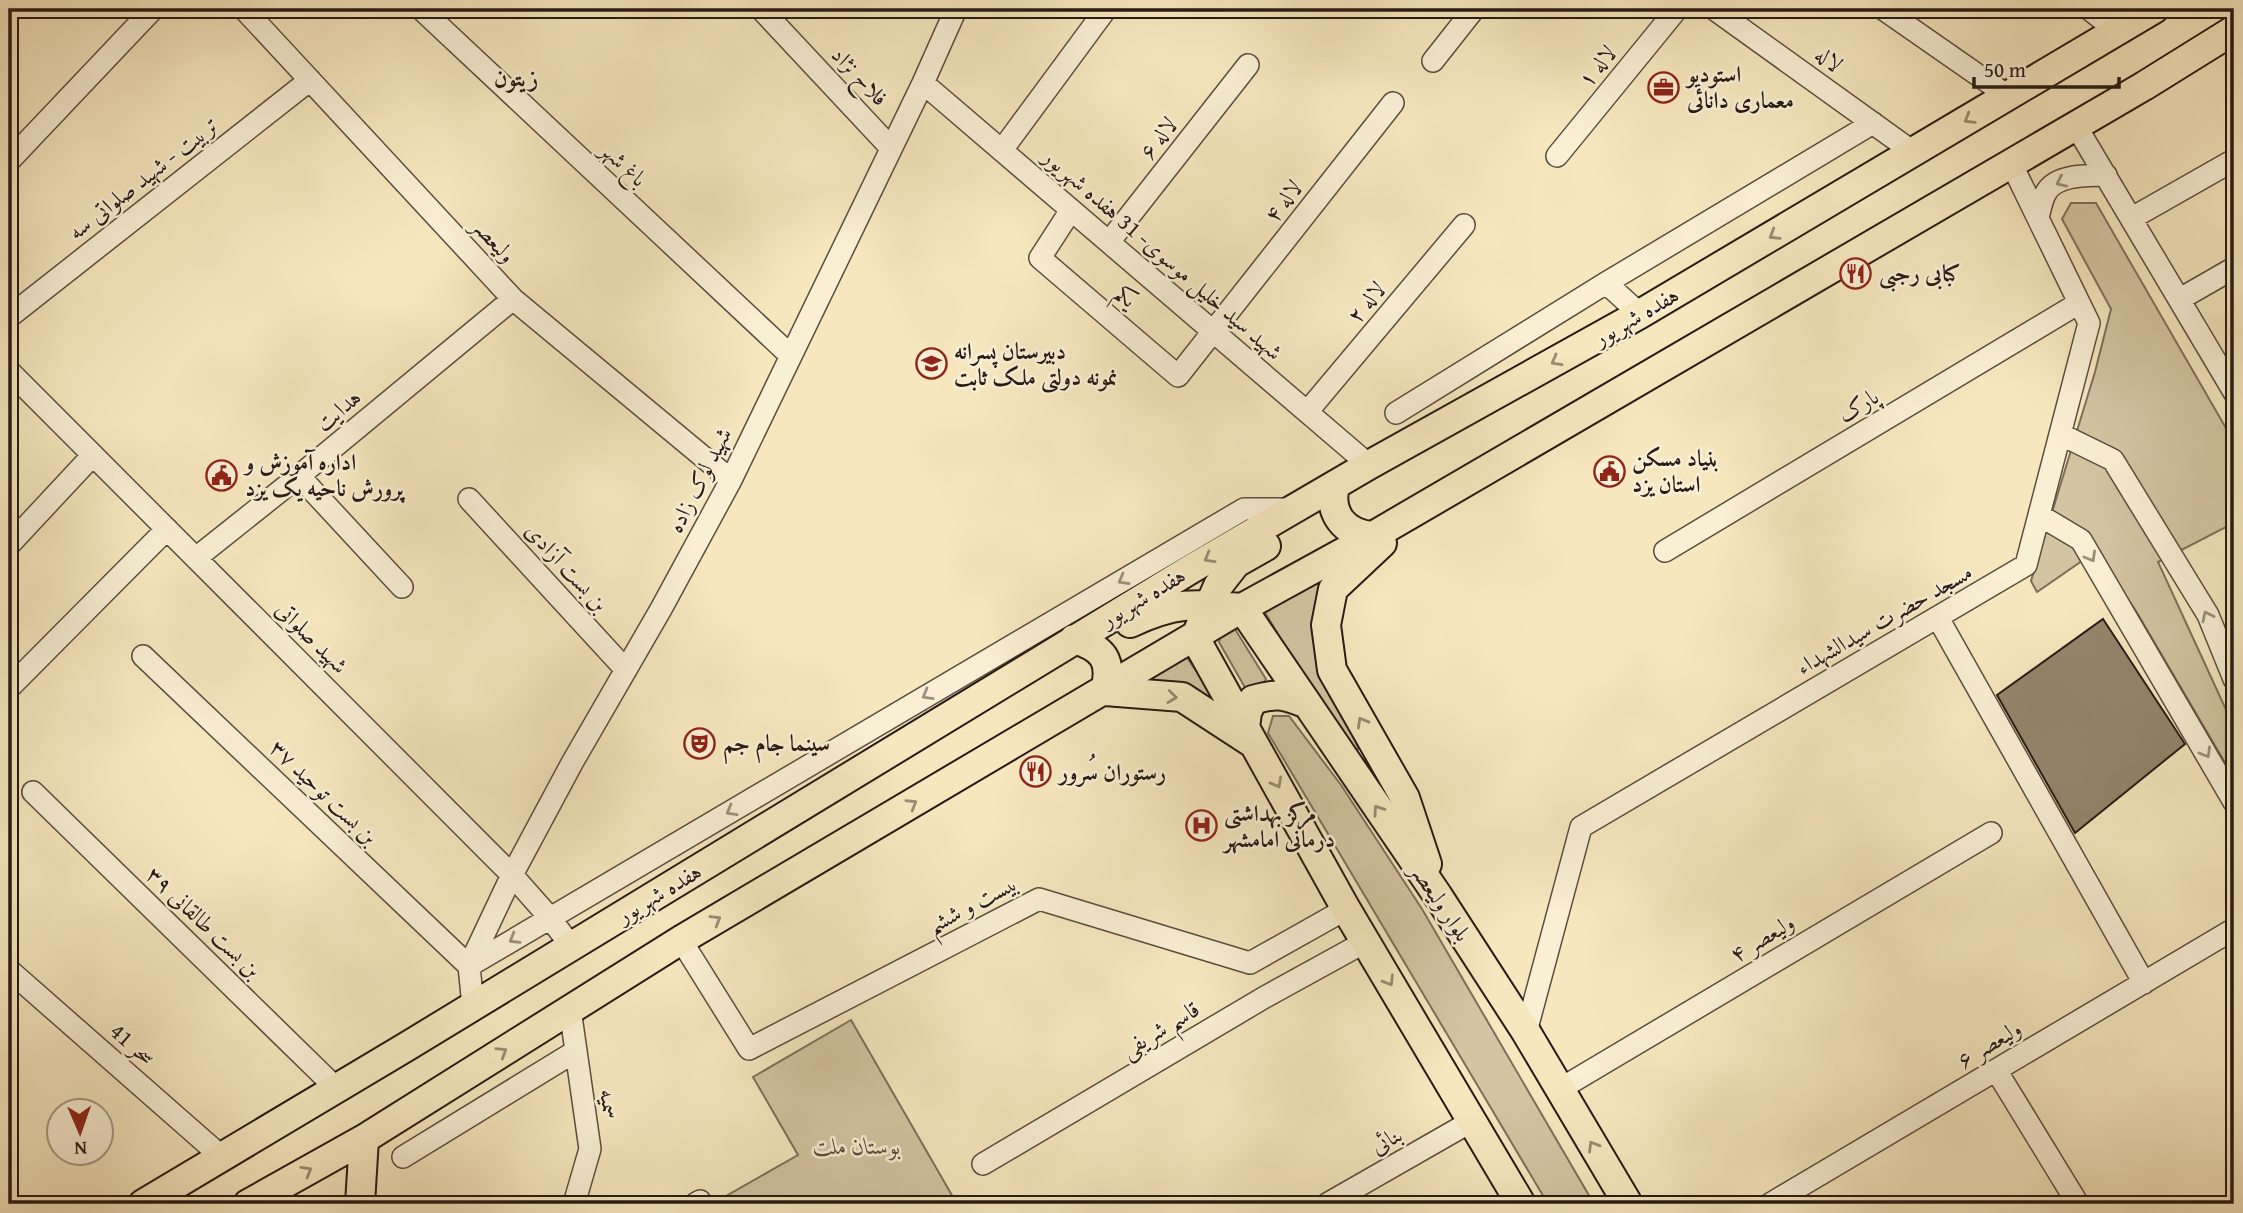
<svg xmlns="http://www.w3.org/2000/svg" width="2243" height="1213" viewBox="0 0 2243 1213" font-family="'Gentium Book Plus',Amiri,serif">
<rect width="100%" height="100%" fill="#f6e7bf"/>
<filter id="stains"><feTurbulence type="fractalNoise" baseFrequency=".00286" numOctaves="4"/><feColorMatrix values="0 0 0 0 .2 0 0 0 0 .09 0 0 0 0 .02 0 0 0 .5 -.17"/></filter>
<radialGradient id="worn" r=".72"><stop offset=".6" stop-color="#630" stop-opacity="0"/><stop offset="1" stop-color="#630" stop-opacity=".3"/></radialGradient>
<!-- green -->
<path fill="#d3c4a2" stroke="#7e6f5c" stroke-width="2" d="M2071,203H2096L2234,442V523L2158,562L2234,727V778L2136,611L2095,552L2037,592L2031,581L2095,372L2111,309L2062,219Z
M1355,554L1322,583L1313,617L1318,663L1359,749L1350,750L1345,747L1263,609Z
M1233,626L1266,679L1260,690L1247,691L1219,642L1222,630Z
M1185,655L1230,719L1127,688Z
M1273,716H1289L1341,785L1422,909L1594,1204H1548L1268,733Z
M851,1020L957,1204H712L798,1155L753,1077Z"/>
<!-- building -->
<path fill="#93856d" stroke="#281a15" stroke-width="2" d="M2103,619L2185,744L2075,833L1997,695Z"/>
<g fill="none" stroke-linecap="round" stroke-linejoin="round">
<defs>
<path id="minor" d="M244,9L513,299L731,480
M421,9L791,356
M761,9L891,148
M1714,9L1913,152
M1883,9L2008,96
M2089,9L2117,31
M1433,61L1474,9
M923,83L1369,465
M2076,126L2234,392
M1002,150L1106,9
M1557,156L1677,9
M9,161L153,9
M1071,210L1040,258L1178,376L1393,103
M2038,218C2040,210 2042,198 2047,191C2058,174 2088,176 2106,175
M2132,218L2234,160
M1109,242L1248,65
M1606,283L1640,314
M2180,299L2234,268
M9,317L310,80
M9,371L512,875L550,918L571,946
M1307,412L1464,225
M1396,413L1606,283L1873,123
M2060,434L2113,460L2208,615L2234,679
M299,476L402,587
M469,499L626,670
M2039,515L2081,540L2234,802
M9,545L93,455
M1665,551L2079,303
M196,558L299,476L513,299
M1938,618L2144,983
M143,656L469,966L512,875L572,763L661,609L731,480L923,83L956,9
M9,688L167,529
M33,792L337,1089
M681,940L749,1049L1039,899L1250,963L1346,909
M9,970L222,1157
M473,1006L469,966L1244,509H1292
M570,1009L590,1149L574,1204
M1526,1032L1581,827L2026,565L2089,323L2011,163
M1996,1070L2078,1204
M1560,1089L1991,833
M403,1157L576,1051
M983,1164L1265,997L1365,942
M695,1204L700,1201
M1327,1204L1472,1121
M1770,1204L2234,929"/>
<path id="major" d="M1335,485C1328,513 1344,534 1373,536
M1382,543L1333,589L1326,625L1332,670L1405,798L1427,864
M1266,546L1236,563L1218,586L1195,638L1346,909L1521,1204
M1130,623C1174,602 1195,603 1242,608L1438,896L1526,1032L1628,1204
M1074,639C1103,648 1113,660 1105,691L1182,697L1251,742
M1245,728L1247,712L1253,700C1276,693 1282,694 1305,703
M143,1204L406,1047L1191,569L1369,465L1640,314L2154,9
M248,1204L364,1139L681,940L1242,608L1373,536L2144,86L2234,30
M360,1204L364,1139"/>
</defs>
<!-- minor casing -->
<use href="#minor" stroke="#5c4d40" stroke-width="24"/>
<!-- major casing -->
<use href="#major" stroke="#281a15" stroke-width="32"/>
<!-- minor -->
<use href="#minor" stroke="#f9efd5" stroke-width="21"/>
<!-- major -->
<use href="#major" stroke="#f6e7bf" stroke-width="28"/>
</g>
<!-- one-way arrows -->
<defs><path id="oneway-chevron" d="M-2-3.5L2.5 0L-2 3.5" fill="none" stroke-width="1.6" stroke-linecap="round" stroke-linejoin="round" transform="scale(1.75)"/></defs>
<g stroke="#998b72">
<use href="#oneway-chevron" transform="translate(1969 119) rotate(149)"/>
<use href="#oneway-chevron" transform="translate(1774 235) rotate(149)"/>
<use href="#oneway-chevron" transform="translate(1556 361) rotate(151)"/>
<use href="#oneway-chevron" transform="translate(1209 558) rotate(150)"/>
<use href="#oneway-chevron" transform="translate(1172 697) rotate(7)"/>
<use href="#oneway-chevron" transform="translate(1362 722) rotate(-119)"/>
<use href="#oneway-chevron" transform="translate(1277 783) rotate(61)"/>
<use href="#oneway-chevron" transform="translate(912 804) rotate(-31)"/>
<use href="#oneway-chevron" transform="translate(1378 810) rotate(-125)"/>
<use href="#oneway-chevron" transform="translate(716 920) rotate(-31)"/>
<use href="#oneway-chevron" transform="translate(1389 981) rotate(59)"/>
<use href="#oneway-chevron" transform="translate(502 1052) rotate(-32)"/>
<use href="#oneway-chevron" transform="translate(1593 1146) rotate(-121)"/>
<use href="#oneway-chevron" transform="translate(307 1171) rotate(-30)"/>
</g>
<g stroke="#9b8f7f">
<use href="#oneway-chevron" transform="translate(2061 182) rotate(155)"/>
<use href="#oneway-chevron" transform="translate(2091 557) rotate(60)"/>
<use href="#oneway-chevron" transform="translate(1123 580) rotate(150)"/>
<use href="#oneway-chevron" transform="translate(2207 616) rotate(-116)"/>
<use href="#oneway-chevron" transform="translate(927 695) rotate(150)"/>
<use href="#oneway-chevron" transform="translate(2206 753) rotate(60)"/>
<use href="#oneway-chevron" transform="translate(731 811) rotate(150)"/>
<use href="#oneway-chevron" transform="translate(514 939) rotate(149)"/>
</g>
<!-- icons -->
<defs>
<symbol id="office-ring" viewBox="-11 -11 22 22"><circle r="9.5" fill="#f9efd5" stroke="#8f2418" stroke-width="1.5"/><path d="M-6-3h4V-5.5h4V-3h4V5H-6ZM-1-4.5V-3h2v-1.5ZM-6 0V1H6V0Z" fill="#8f2418"/></symbol>
<symbol id="restaurant-ring" viewBox="-11 -11 22 22"><circle r="9.5" fill="#f9efd5" stroke="#8f2418" stroke-width="1.5"/><path d="M-5-6h1v4h1v-4h1v4h1v-4h1v5L-1.5 .5V6h-2V.5L-5-1ZM5-6V6H3V1.5H1.5Q1.5-4 5-6Z" fill="#8f2418"/></symbol>
<symbol id="school-ring" viewBox="-11 -11 22 22"><circle r="9.5" fill="#f9efd5" stroke="#8f2418" stroke-width="1.5"/><path d="M0-5L7-2L0 1L-7-2ZM-4 1L0 2.5L4 1V4Q0 6-4 4Z" fill="#8f2418"/></symbol>
<symbol id="civic-ring" viewBox="-11 -11 22 22"><circle r="9.5" fill="#f9efd5" stroke="#8f2418" stroke-width="1.5"/><path d="M-.6-6.5H3V-4.5H.6V-3L4-1V1h2V6H-6V1h2V-1L-.6-3ZM-1.2 2.5V6h2.4V2.5Z" fill="#8f2418"/></symbol>
<symbol id="theatre-ring" viewBox="-11 -11 22 22"><circle r="9.5" fill="#f9efd5" stroke="#8f2418" stroke-width="1.5"/><path d="M-5-5.5Q0-4 5-5.5V0Q5 5 0 6Q-5 5-5 0ZM-3.3-2.5H-1v1.5H-3.3ZM1-2.5H3.3v1.5H1ZM-2.8 1Q0 5.5 2.8 1Z" fill="#8f2418"/></symbol>
<symbol id="hospital-ring" viewBox="-11 -11 22 22"><circle r="9.5" fill="#f9efd5" stroke="#8f2418" stroke-width="1.5"/><path d="M-5-5h3v3.5h4V-5h3V5h-3V1.5h-4V5h-3Z" fill="#8f2418"/></symbol>
</defs>
<g fill-rule="evenodd">
<use href="#office-ring" x="1646" y="70" width="35" height="35"/>
<use href="#restaurant-ring" x="1838" y="256" width="35" height="35"/>
<use href="#school-ring" x="914" y="346" width="35" height="35"/>
<use href="#civic-ring" x="1592" y="454" width="35" height="35"/>
<use href="#civic-ring" x="204" y="458" width="35" height="35"/>
<use href="#theatre-ring" x="682" y="726" width="35" height="35"/>
<use href="#restaurant-ring" x="1018" y="754" width="35" height="35"/>
<use href="#hospital-ring" x="1184" y="808" width="35" height="35"/>
</g>
<g text-anchor="middle" stroke-width="5" stroke-linejoin="round" paint-order="stroke">
<!-- street labels -->
<g font-size="23" fill="#281a15" stroke="#f9efd5">
<text transform="translate(1829 59) rotate(36)" y="8">لاله</text>
<text transform="translate(1597 66) rotate(-51)" y="8">لاله ۱</text>
<text transform="translate(860 76) rotate(47)" y="8">فلاح نژاد</text>
<text transform="translate(1158 138) rotate(-52)" y="8">لاله ۶</text>
<text transform="translate(624 164) rotate(43)" y="8">باغ شهر</text>
<text transform="translate(143 178) rotate(-38)" y="8">تربیت - شهید صلواتی سه</text>
<text transform="translate(1283 201) rotate(-52)" y="8">لاله ۴</text>
<text transform="translate(494 240) rotate(47)" y="8">ولیعصر</text>
<text transform="translate(1163 254) rotate(41)" y="8">شهید سید خلیل موسوی- 31 هفده شهریور</text>
<text transform="translate(1126 296) rotate(40)" y="8">یکم</text>
<text transform="translate(1366 302) rotate(-50)" y="8">لاله ۲</text>
<text transform="translate(1636 316) rotate(-30)" y="8">هفده شهریور</text>
<text transform="translate(1858 405) rotate(-31)" y="8">پارک</text>
<text transform="translate(338 410) rotate(-40)" y="8">هدایت</text>
<text transform="translate(699 480) rotate(-63)" y="8">شهید لوک زاده</text>
<text transform="translate(567 567) rotate(48)" y="8">بن بست آزادی</text>
<text transform="translate(1143 597) rotate(-31)" y="8">هفده شهریور</text>
<text transform="translate(1884 619) rotate(-30)" y="8">مسجد حضرت سیدالشهداء</text>
<text transform="translate(312 637) rotate(45)" y="8">شهید صلواتی</text>
<text transform="translate(324 792) rotate(44)" y="8">بن بست توحید ۳۷</text>
<text transform="translate(659 893) rotate(-31)" y="8">هفده شهریور</text>
<text transform="translate(1441 902) rotate(56)" y="8">بلوار ولیعصر</text>
<text transform="translate(972 904) rotate(-28)" y="8">بیست و ششم</text>
<text transform="translate(204 922) rotate(44)" y="8">بن‌ بست طالقانی ۳۹</text>
<text transform="translate(1762 938) rotate(-31)" y="8">ولیعصر ۴</text>
<text transform="translate(1160 1029) rotate(-31)" y="8">قاسم شریفی</text>
<text transform="translate(133 1044) rotate(41)" y="8">سحر 41</text>
<text transform="translate(1989 1044) rotate(-31)" y="8">ولیعصر ۶</text>
<text transform="translate(610 1104) rotate(82)" y="8">سمیه</text>
<text transform="translate(1386 1140) rotate(-30)" y="8">بنائی</text>
</g>
<!-- poi labels -->
<g font-size="23" font-weight="bold" fill="#281a15" stroke="#f9efd5" text-anchor="start">
<text x="1687" y="82">استودیو<tspan x="1687" dy="26">معماری دانائی</tspan></text>
<text x="1879" y="281">کبابی رجبی</text>
<text x="954" y="359">دبیرستان پسرانه<tspan x="954" dy="26">نمونه دولتی ملک ثابت</tspan></text>
<text x="1632" y="466">بنیاد مسکن<tspan x="1632" dy="26">استان یزد</tspan></text>
<text x="245" y="470">اداره آموزش و<tspan x="245" dy="26">پرورش ناحیه یک یزد</tspan></text>
<text x="723" y="751">سینما جام جم</text>
<text x="1059" y="780">رستوران سُرور</text>
<text x="1224" y="821">مرکز بهداشتی<tspan x="1224" dy="26">درمانی امامشهر</tspan></text>
</g>
<!-- park labels -->
<g font-size="23" font-style="italic" fill="#5b4d3f" stroke="#f9efd5">
<text x="857" y="1154">بوستان ملت</text>
</g>
<!-- neighbourhood labels -->
<g font-size="24" font-weight="bold" fill="#281a15" stroke="#f9efd5">
<text x="516" y="86">زیتون</text>
</g>
</g>
<!-- margin -->
<rect width="2243" height="1213" fill="none" stroke="#f6e7bf" stroke-width="35"/>
<rect x="10" y="10" width="2222" height="1192" fill="none" stroke="#281a15" stroke-width="3.5"/>
<rect x="18" y="18" width="2208" height="1178" fill="none" stroke="#281a15" stroke-width="2"/>
<!-- north arrow -->
<g transform="translate(80 1132) rotate(178)"><circle r="33" fill="#f9efd5" stroke="#a59a88" stroke-width="2"/>
<path d="M0-5L12 26L0 18L-12 26Z" fill="#8f2418"/>
<text y="-10" font-size="19" font-weight="bold" text-anchor="middle" fill="#281a15">N</text>
</g>
<!-- scale -->
<path d="M1974 77v10h145v-10" fill="none" stroke="#281a15" stroke-width="3.5"/>
<text x="1984" y="77" font-size="21" fill="#281a15" stroke="#f9efd5" stroke-width="5" paint-order="stroke">50 m</text>
<rect width="100%" height="100%" filter="url(#stains)"/>
<rect width="100%" height="100%" fill="url(#worn)"/>
</svg>
